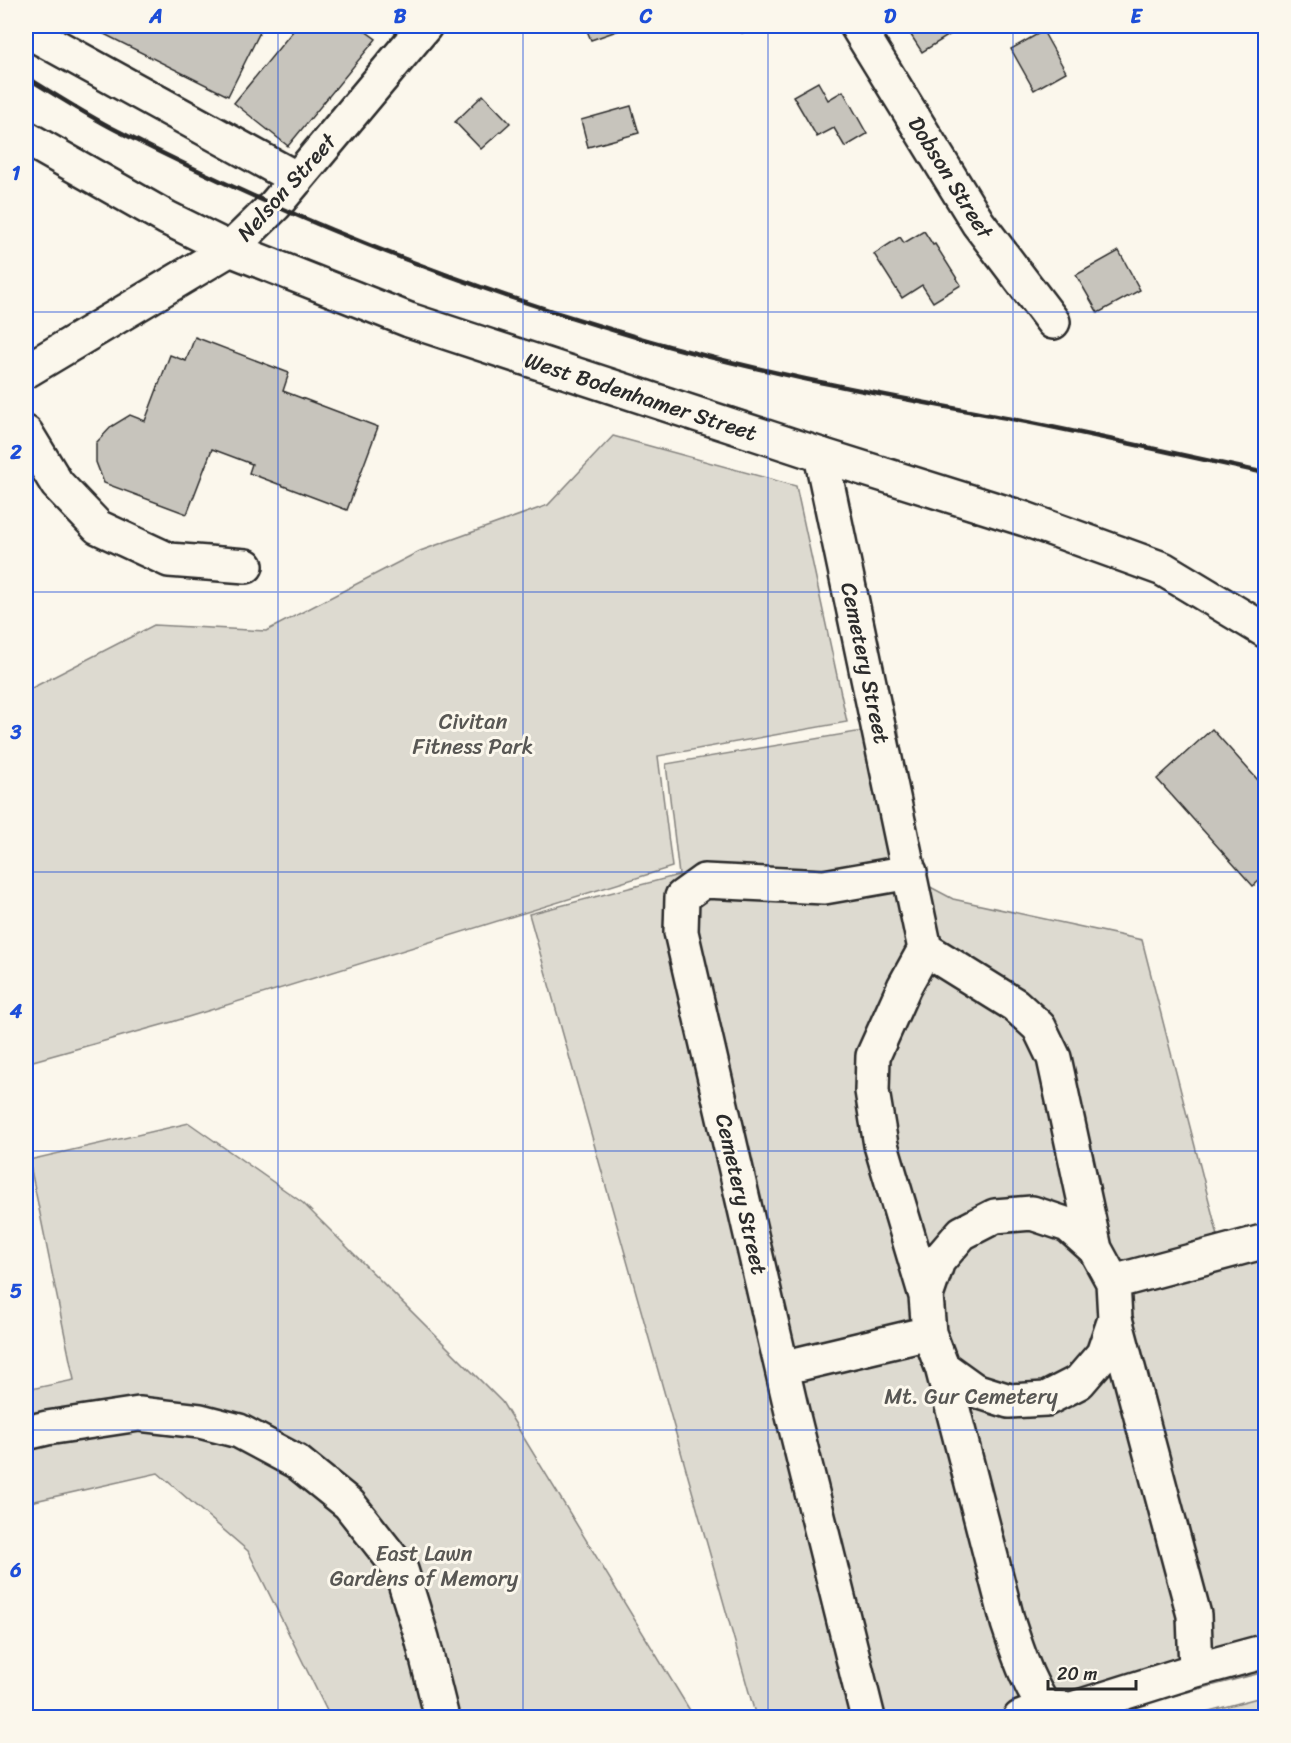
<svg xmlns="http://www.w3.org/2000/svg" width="1291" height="1743" viewBox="0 0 1291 1743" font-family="Sriracha,sans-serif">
<rect width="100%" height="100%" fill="#fbf7ec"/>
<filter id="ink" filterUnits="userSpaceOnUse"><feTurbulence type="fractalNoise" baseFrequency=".0167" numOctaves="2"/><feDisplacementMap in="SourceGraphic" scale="12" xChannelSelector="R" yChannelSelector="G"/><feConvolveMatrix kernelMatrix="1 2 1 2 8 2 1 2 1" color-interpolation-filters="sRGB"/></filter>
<g filter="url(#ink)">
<!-- green -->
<path fill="#dddad0" stroke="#84827e" stroke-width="1.5" d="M613,436L796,486L847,722L658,756L672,867L172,1022L26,1063V691L154,625L266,631L420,551L548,505Z
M898,725L919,881L953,899L1142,940L1218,1236L1265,1226V1672L1091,1717H756L529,914L679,875L666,764Z
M189,1123L303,1203L502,1402L694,1717H330L248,1551L158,1473L26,1503V1390L74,1380L29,1160Z
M1265,1696V1717H1187Z"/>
<!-- building -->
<path fill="#c7c4bc" stroke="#2b2b2b" stroke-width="1.5" d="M96,26H263L228,96L94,29Z
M297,26H358L376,39L288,146L234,103Z
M585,26H631L591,40Z
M738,26H758L742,33Z
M905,26H964L922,52Z
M1043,31L1066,72L1034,90L1011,49Z
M818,82L828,100L843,91L867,134L845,147L834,128L817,137L793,96Z
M483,95L510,123L481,149L455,122Z
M631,106L639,133L588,147L581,120Z
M924,231L933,245L935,244L961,285L933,302L922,285L902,298L874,254L900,237L904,243Z
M1119,251L1140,290L1098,313L1076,275Z
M195,337L289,373L283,391L378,427L347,510L249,473L252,464L212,449L187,514L104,483L96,462V443L112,426L130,415L145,421L170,355L186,361Z
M1212,729L1266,789V875L1253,886L1157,779Z"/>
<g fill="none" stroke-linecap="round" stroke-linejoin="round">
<defs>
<path id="minor" d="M857,26L978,223L1053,322
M26,30L297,179
M26,371L230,249L275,205L425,26
M26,433L57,484L98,527L169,560L246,566
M821,455L925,949L1015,1005L1039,1027L1054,1058L1095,1249
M925,949L904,987L873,1056L872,1091L881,1145L926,1296
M1032,1213L1068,1225L1095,1249L1113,1282L1115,1319L1103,1354L1079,1382L1046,1399L1009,1401L974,1390L942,1367L929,1333L926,1296L938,1261L962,1233L995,1216Z
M1113,1282L1266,1241
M1115,1319L1194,1615L1196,1670
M942,1367L1008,1623C1019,1656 1030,1691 1053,1718
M782,1368L929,1333
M26,1433L47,1428L139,1414L200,1421L239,1431L297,1462L349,1504L401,1570L422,1638L442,1718
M868,1718L792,1412L681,932L682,897L704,881L824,887L910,872
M1020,1718L1045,1708L1072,1709L1196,1670L1266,1651"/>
<path id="major" d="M26,138L167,218L230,249L409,320L821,455L1025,519L1163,569L1266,631"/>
</defs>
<!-- minor casing -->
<use href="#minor" stroke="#2b2b2b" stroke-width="38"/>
<!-- major casing -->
<use href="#major" stroke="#2b2b2b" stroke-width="38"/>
<!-- minor -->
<use href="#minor" stroke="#fbf7ec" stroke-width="33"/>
<!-- major -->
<use href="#major" stroke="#fbf7ec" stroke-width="33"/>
<!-- rail -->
<path stroke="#2b2b2b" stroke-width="4.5" d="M26,77C56,95 85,114 116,130C276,212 445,280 616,331C750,372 890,396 1027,422C1107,438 1186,456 1266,473"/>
</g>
</g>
<!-- grid -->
<path fill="none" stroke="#1d4ed8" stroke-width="1.5" stroke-opacity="0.55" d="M278,26V1718M523,26V1718M768,26V1718M1013,26V1718M26,312H1266M26,592H1266M26,872H1266M26,1151H1266M26,1430H1266"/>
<g text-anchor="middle" stroke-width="6" stroke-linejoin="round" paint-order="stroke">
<!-- street labels -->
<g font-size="22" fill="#2b2b2b" stroke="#fbf7ec">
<text transform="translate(951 177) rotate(58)" y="8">Dobson Street</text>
<text transform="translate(286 187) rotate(-48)" y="8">Nelson Street</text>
<text transform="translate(641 396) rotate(18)" y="8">West Bodenhamer Street</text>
<text transform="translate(866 663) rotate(78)" y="8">Cemetery Street</text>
<text transform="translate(742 1194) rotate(77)" y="8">Cemetery Street</text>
</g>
<!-- park labels -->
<g font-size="22" fill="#585754" stroke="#fbf7ec">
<text x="473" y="729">Civitan<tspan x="473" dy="25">Fitness Park</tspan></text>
<text x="971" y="1404">Mt. Gur Cemetery</text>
<text x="424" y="1561">East Lawn<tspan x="424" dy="25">Gardens of Memory</tspan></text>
</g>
</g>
<!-- margin -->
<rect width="1291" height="1743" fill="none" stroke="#fbf7ec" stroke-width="66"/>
<!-- scale -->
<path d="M1048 1680v9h88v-9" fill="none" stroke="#2b2b2b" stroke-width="3"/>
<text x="1057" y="1680" font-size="18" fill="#2b2b2b" stroke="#fbf7ec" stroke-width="4.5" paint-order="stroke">20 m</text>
<rect x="33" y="33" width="1225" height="1677" fill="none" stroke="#1d4ed8" stroke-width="2"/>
<g font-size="20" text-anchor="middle" font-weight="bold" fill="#1d4ed8">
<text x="156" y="23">A</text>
<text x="400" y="23">B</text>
<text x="646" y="23">C</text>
<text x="890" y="23">D</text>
<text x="1136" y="23">E</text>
<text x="16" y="180">1</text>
<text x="16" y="459">2</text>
<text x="16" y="739">3</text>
<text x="16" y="1018">4</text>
<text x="16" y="1298">5</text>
<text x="16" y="1577">6</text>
</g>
</svg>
